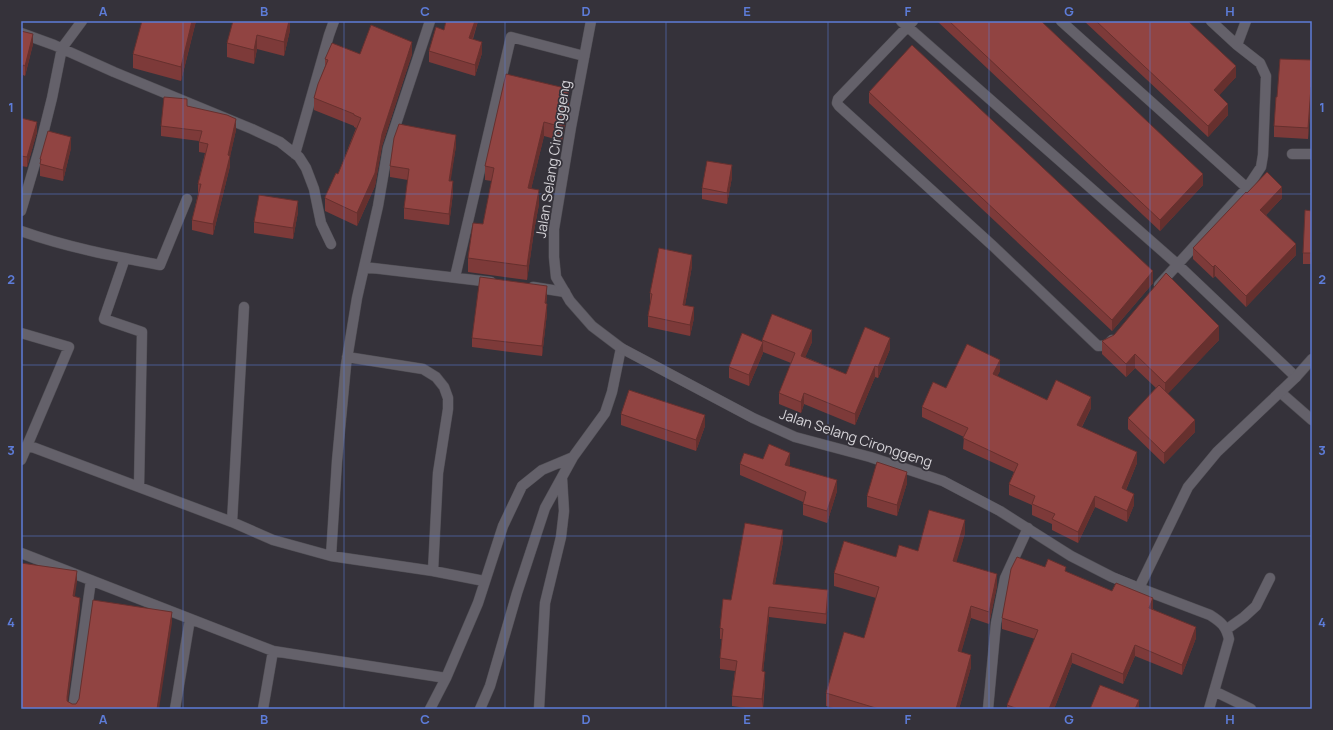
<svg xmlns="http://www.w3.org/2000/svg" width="1333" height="730" viewBox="0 0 1333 730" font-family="Manrope,sans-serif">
<rect width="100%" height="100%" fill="#35323a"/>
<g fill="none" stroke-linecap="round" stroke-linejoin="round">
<defs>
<path id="minor" d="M901,21L1177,264L1296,377
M913,21L838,99L837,103L839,106L993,246L1098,346C1105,346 1108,345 1112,340
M1061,21L1247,188
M21,33L54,45L114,72L252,129L280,142L299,157L306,168L314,189L321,223L331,244
M1237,45L1246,21
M295,154L329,35L334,21
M1292,154H1312
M21,211L39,150L52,98L62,48L82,21
M21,231C66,247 113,256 160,265L187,199
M125,258L104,319L142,332L139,487
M364,267L491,282
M455,277L511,37L584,56
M1159,285L1247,188L1261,167L1263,155L1266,76L1260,63L1237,45L1211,21
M533,287L565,292
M21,333L69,347L21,460
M347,357L423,369L436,377L444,387L448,398V409L438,473L433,571
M1280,392L1312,420
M27,445L232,522L273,540L331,556L433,571L484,581
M232,522L244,307
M21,553L273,651L446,678
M331,556L337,461L346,365L357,298L378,206L388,148L430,21
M1139,588L1210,615C1221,622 1226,626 1229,639L1209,709
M1227,629L1244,617L1256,606L1270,578
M1214,691L1251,709
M73,709L91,580
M175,709L190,619
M263,709L273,651
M430,709L446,678L478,603L503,526L522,486L542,470L573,457
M480,709L490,686L517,593L545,508L573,457L605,413L612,392L621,348
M539,709L545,603L561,537L564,511L562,478
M988,709L996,623L1005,578L1028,528"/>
<path id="tertiary" d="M591,21L571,127L554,229V257L556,277L570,301L592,326L621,348L753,418L795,437L870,457L943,481L1000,511L1071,556L1112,577L1139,588L1188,487L1217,452L1296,377L1312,359"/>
</defs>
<!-- minor casing -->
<use href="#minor" stroke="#504e54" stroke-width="11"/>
<!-- tertiary casing -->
<use href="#tertiary" stroke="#504e54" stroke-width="11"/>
<!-- minor -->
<use href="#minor" stroke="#64616a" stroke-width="10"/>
<!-- tertiary -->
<use href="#tertiary" stroke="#64616a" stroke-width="10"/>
</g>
<!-- wall -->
<path fill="#7d3a39" d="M196,21L181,81L133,68V54Z
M290,21V30L284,56L257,49L254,64L227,57V43Z
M446,21H478L473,39L482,53L475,76L429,62V51L444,30Z
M937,21H1041L1203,185L1160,231Z
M1084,21H1188L1236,77L1219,95L1228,115L1208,137Z
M21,31L33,44L25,76L23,75L21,83Z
M360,54H412L382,146L375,186L357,226L325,211V197L338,174L356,128L354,127V126L314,110V98L325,66V59Z
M1312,60V98H1311L1308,139L1274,137V126L1277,97Z
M869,92L1153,283L1112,331L869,103Z
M569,103L562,141L544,136L531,189L539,204L534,231L527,280L468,272V258L483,224L492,181L485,180V166Z
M187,106L236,130L230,156V166L213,235L192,230V220L198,194V184L205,153L199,152V141L161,136V126Z
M21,118L37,132L27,167L21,166Z
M456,146L450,181L453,193L449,225L404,219V208L408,180L390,177V166Z
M71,148L63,181L40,176V159Z
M732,177L727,204L702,199V188Z
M1247,193L1282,198L1266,215L1296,255L1246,307L1215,276L1213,278L1193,259V248Z
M1312,211V264H1303V253Z
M298,212L293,239L254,233V222Z
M692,266L685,305L694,318L690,336L648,327V316L650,304V293Z
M547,296L546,304L547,313L542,356L472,347V338Z
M762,340L812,342L805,357L846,374L890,349L878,378L875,377L855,425L804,404L801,413L779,404V393L791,363L763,352V353L749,386L729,378V367L762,342Z
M1219,340L1167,394L1195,432L1164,464L1128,429V418L1156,388L1135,368L1126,377L1102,354V341Z
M1000,371L997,376L1047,400L1091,408L1082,427L1137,463L1126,490L1134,505L1127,522L1095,507L1078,543L1052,530V524L1032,515V505L1009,495V484L1014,472L963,449L964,437L922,417V407L946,388Z
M621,414L705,426L696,451L621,425Z
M763,459L790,464L789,466L837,491L827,523L803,515V502L740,475V464Z
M907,483L897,516L867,507V496Z
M965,533L956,562L997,586L989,624L971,618L961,652L971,667L959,709H837L826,706V693L864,638L876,598L834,586V573L918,551Z
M783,541L775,584L828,601L826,624L769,617L763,672L765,683L763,709H753L732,706V696L735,671L720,669V658L722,639H720V628L731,600Z
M1045,567L1066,572L1153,609L1196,638L1182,675L1135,656L1123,684L1072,663L1054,709H1007V705L1035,639L1002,629V618Z"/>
<!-- shaded-wall -->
<path fill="#66302e" d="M192,21H196L181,81V67Z
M289,21H290V30L284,56V42Z
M475,21H478L469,49V38Z
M33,34V44L25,76V66Z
M257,35V49L254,64V50Z
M412,42V54L382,146L375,186L357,226V213L382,134Z
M482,42V53L475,76V65Z
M23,65V75L21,83V73Z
M1236,66V77L1214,101V90Z
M1311,87V98L1308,139V128Z
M569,89V103L562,141V127Z
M1228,104V115L1208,137V126Z
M236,119V130L228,166V155Z
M37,122V132L27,167V157Z
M544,122V136L528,202V188Z
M456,135V146L449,192V181Z
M71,137V148L63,181V170Z
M230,156V166L213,235V224Z
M732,165V177L727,204V193Z
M1203,174V185L1160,231V220Z
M453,181V193L449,225V214Z
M1282,187V198L1260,221V210Z
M539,190V204L534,231L527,280V266L534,217Z
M298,201V212L293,239V228Z
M1296,244V255L1246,307V296Z
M692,255V266L683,316V305Z
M1215,265V276L1213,278V267Z
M1153,271V283L1112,331V320Z
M547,286V296L545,313V303Z
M547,304V313L542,356V346Z
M694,307V318L690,336V325Z
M1219,326V340L1165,397V383Z
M812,330V342L801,367V356Z
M890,338V349L878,378V367Z
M763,342V353L749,386V375Z
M1135,354V368L1126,377V364Z
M1000,360V371L993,385V374Z
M875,366V377L855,425V414Z
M804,393V404L801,413V402Z
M1091,397V408L1077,436V425Z
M705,415V426L696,451V440Z
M1195,420V432L1164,464V453Z
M1137,452V463L1122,499V488Z
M790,453V464L785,476V465Z
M907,472V483L897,516V505Z
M837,480V491L827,523V511Z
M1134,494V505L1127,522V511Z
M1095,496V507L1078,543V532Z
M965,520V533L953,574V561Z
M783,530V541L773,594V584Z
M77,571V582L73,608V596Z
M997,574V586L989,624V612Z
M828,590V601L826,624V614Z
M80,598V609L67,708V697Z
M1153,598V609L1149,618V608Z
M971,606V618L958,664V651Z
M769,607V617L762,682V671Z
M172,612V623L159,709H157Z
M1196,627V638L1182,675V665Z
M1135,645V656L1123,684V674Z
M1072,653V663L1054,709H1049Z
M971,655V667L959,709H956Z
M765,672V683L762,709V699Z
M1139,700V709H1135Z"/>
<!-- building -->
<path fill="#914442" stroke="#66302e" d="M142,21H192L181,67L133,54Z
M233,21H289L284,42L257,35L254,50L227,43Z
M446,21H475L469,38L482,42L475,65L429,51L436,27L444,30Z
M949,21H1041L1203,174L1160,220Z
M1096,21H1188L1236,66L1214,90L1228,104L1208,126Z
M371,25L412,42L382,134L375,173L357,213L325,198V197L336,173L338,174L361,118L354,115V114L314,98L318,84L328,60L325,59L332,43L360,54Z
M21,31L33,34L25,66L23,65L21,73Z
M912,45L1153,271L1112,320L869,92Z
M1280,59L1312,60V87H1311L1308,128L1274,126L1276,97H1277Z
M506,74L569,89L562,127L544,122L528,188L539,190L534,217L527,266L468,258L473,223L483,224L494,168L485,166Z
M164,97L187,99V106L227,115L236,119L228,155L230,156L213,224L192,220L201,184H198L208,144L199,142L202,131L161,126Z
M21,118L37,122L27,157L21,156Z
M399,124L456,135L449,181H453L449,214L404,208L409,169L390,166L394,138Z
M48,131L71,137L63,170L40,164L41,159H40Z
M707,161L732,165L727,193L702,188Z
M1267,172L1282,187L1260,210L1296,244L1246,296L1215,265L1213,267L1193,248L1246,192L1247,193Z
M259,195L298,201L293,228L254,222Z
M1305,210L1312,211V253H1303Z
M659,248L692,255L683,305L694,307L690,325L648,316L652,294L650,293Z
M1166,273L1219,326L1165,383L1135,354L1126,364L1102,341L1114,335Z
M480,277L547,286L545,303L547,304L542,346L472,338Z
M772,314L812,330L801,356L846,374L865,327L890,338L878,367L875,366L855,414L804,393L801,402L779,393L795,353L762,340Z
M742,333L763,342L749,375L729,367Z
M967,344L1000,360L993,374L1047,400L1056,380L1091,397L1077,425L1137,452L1122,488L1134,494L1127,511L1095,496L1078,532L1052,519L1055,514L1032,504L1035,496L1009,484L1018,464L963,438L968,428L922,407L933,382L946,388Z
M1159,385L1195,420L1164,453L1128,418Z
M629,390L705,415L696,440L621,414Z
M769,444L790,453L785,465L837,480L827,511L803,504L806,492L740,464L744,453L763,459Z
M877,462L907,472L897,505L867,496Z
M929,510L965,520L953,561L997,574L989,612L971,606L958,651L971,655L956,709H879L826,693L844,632L864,638L879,587L834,573L844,541L896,557L899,545L918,551Z
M745,523L783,530L773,584L828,590L826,614L769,607L762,671L765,672L762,699L732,696L737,661L720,658L723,629L720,628L723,599L731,600Z
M1017,557L1045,567L1048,559L1066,567L1065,571L1112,591L1116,583L1153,598L1149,608L1196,627L1182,665L1135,645L1123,674L1072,653L1049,709H1018L1007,705L1038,630L1002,618L1011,569Z
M21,563L77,571L73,596L80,598L67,697V701L72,704H76L79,699L93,600L172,612L157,709H21Z
M1100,685L1139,700L1135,709H1090Z"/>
<!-- grid -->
<path fill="none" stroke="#5d7cd8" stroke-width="1" stroke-opacity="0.55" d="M183,21V709M344,21V709M505,21V709M666,21V709M828,21V709M989,21V709M1150,21V709M21,194H1312M21,365H1312M21,536H1312"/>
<g text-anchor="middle" stroke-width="3.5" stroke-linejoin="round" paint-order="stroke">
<!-- street labels -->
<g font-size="14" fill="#d4d2d7" stroke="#35323a">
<text transform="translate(553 159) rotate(-81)" y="5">Jalan Selang Cironggeng</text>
<text transform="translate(856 438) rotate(18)" y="5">Jalan Selang Cironggeng</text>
</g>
</g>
<!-- border -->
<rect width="1333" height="730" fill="none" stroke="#35323a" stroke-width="44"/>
<rect x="22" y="22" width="1289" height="686" fill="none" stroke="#5d7cd8" stroke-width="1.5"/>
<g font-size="13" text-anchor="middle" font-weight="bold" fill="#5d7cd8">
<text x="103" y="16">A</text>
<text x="264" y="16">B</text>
<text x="425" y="16">C</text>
<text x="586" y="16">D</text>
<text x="747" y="16">E</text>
<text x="908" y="16">F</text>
<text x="1069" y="16">G</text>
<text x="1230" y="16">H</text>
<text x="11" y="112">1</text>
<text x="1322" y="112">1</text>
<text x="11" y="284">2</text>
<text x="1322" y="284">2</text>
<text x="11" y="455">3</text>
<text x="1322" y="455">3</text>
<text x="11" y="627">4</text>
<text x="1322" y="627">4</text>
<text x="103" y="724">A</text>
<text x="264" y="724">B</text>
<text x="425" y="724">C</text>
<text x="586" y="724">D</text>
<text x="747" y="724">E</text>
<text x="908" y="724">F</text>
<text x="1069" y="724">G</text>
<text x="1230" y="724">H</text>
</g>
</svg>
